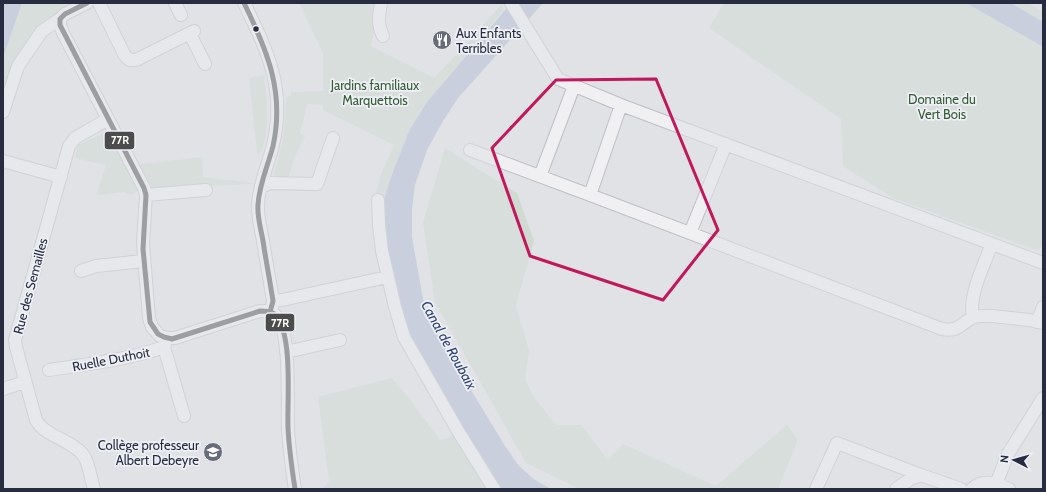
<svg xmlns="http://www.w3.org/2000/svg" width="1046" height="492" viewBox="0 0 1046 492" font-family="Cabin,sans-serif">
<rect width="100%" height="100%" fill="#e0e2e6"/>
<!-- green -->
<path fill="#cfdad1" d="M3,3H73L41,24L14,61L3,94Z
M299,3H378L373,37L370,46L434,78L460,51L501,5L504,10L427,102L409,131L391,177L384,209L496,482L501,489H322L329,481L318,397L392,378L408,397L440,440L448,438L455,434L376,215V194L381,174L394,145L323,110V105L307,104L300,134L305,136L294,159L287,181H272C281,152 286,128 286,97L291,96V92L323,91V53Z
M724,3H966L1043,48V243L1039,251L893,198L843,166L841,119L709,28Z
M1011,3H1028L1043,12V22Z
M264,75C267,96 271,137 259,155L257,152L249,78Z
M106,132H109L138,191L130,195L124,192L99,195L97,193L106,165L75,158L78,145Z
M445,148L517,193L534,241L516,305L529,351L525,380L534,397L556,425H581L608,460L623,444L716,486L787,425L798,440L778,489H579L526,463L435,302L423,223Z
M202,157L203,177L253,183V184L153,189L138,164Z"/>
<!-- water -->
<path fill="#aeb9d2" d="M3,3H22L3,57Z
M511,3H543L458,98L443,121L427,150L415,185L412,209V237L423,299L437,334L505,446L519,466L535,480L551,489H501L496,482L415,347L404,325L384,234L385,197L391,177L409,131L427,102Z
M966,3H1011L1043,22V47Z"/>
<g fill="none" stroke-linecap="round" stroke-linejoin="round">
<defs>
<path id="minor" d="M99,3L125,56L130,60H136L194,31
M175,3L181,15
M244,3C268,52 286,89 273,145C268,165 259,184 258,204C257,216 261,229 263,241C266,261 270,281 273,301L272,308L270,312
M381,3C379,15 377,25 383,36
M511,3L558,79L621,105L590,195L942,329C959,332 960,324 972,318C978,315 983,316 989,316
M60,19V25L63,33L144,188L146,195L143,243L149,318L152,327L160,336L167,338H175L260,311C266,311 273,311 277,317C291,333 287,404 288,428C289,449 292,469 295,489
M190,34L205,64
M621,105L1043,263
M3,112L18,66L42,31L60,19L65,14L87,3
M470,150L590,195
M3,161L61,177
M540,176L574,86
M261,187L270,183L317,184L333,138
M146,195L206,190
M378,200L379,226L382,251L395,307L404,337L458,431L494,489
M690,233L726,144
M81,271L96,266L143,261
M273,301L282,300L387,277
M992,316L1029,320L1043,323
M973,317C968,297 984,264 992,244
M1037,322L1043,307
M164,347L184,416
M286,352L340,340
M49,370C88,364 127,360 164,347L167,338
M3,389L25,382
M996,484L1008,454L1043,398
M94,489C91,480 89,463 84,456C73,440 45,437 36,420L16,347L15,340L69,146L75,138L108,119
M816,489L837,443L921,475
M896,489L912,478L921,475L961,489
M972,489C983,478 997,484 1009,489"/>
</defs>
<!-- minor casing -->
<use href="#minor" stroke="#bdbfc4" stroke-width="14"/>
<!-- minor -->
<use href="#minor" stroke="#f0f0f3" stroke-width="12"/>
<defs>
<path id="bus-1" d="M87,3L65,14L60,19V25L144,188L146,195L143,249L150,322L158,334L164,337L172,339L260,311C266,311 273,311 277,317C293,339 287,400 288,428C289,449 292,469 295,489
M244,3C267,50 285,92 273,146C268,166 259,184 258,205C257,217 261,229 263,241C266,261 270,281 273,301L270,312"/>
</defs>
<!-- bus-1 casing -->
<use href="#bus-1" stroke="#eef0f6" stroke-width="8"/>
<!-- bus-1 -->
<use href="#bus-1" stroke="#4c4c4c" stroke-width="5"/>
</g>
<!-- marked area -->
<path d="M0 0H1046V492H0ZM656,79L718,230L663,300L530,256L492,148L556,80Z" fill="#e0e2e6" fill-opacity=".55" fill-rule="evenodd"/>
<path fill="none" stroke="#c2185b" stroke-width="3" stroke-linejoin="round" d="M656,79L718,230L663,300L530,256L492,148L556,80Z"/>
<!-- icons -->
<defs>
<symbol id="restaurant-disc" viewBox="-11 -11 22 22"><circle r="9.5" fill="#686c7a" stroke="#eef0f6"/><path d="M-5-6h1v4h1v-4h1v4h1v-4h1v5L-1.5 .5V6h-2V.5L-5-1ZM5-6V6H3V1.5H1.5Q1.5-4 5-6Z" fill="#fff"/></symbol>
<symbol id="school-disc" viewBox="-11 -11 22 22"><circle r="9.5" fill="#686c7a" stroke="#eef0f6"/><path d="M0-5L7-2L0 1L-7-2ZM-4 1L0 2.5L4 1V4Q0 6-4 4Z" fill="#fff"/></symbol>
</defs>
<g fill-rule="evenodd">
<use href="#restaurant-disc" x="431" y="29" width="22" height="22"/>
<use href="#school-disc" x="202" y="441" width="22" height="22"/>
</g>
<!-- markers -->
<circle fill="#272c40" stroke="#eef0f6" stroke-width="1.5" cx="256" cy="29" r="3.5"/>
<g text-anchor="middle" stroke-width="3.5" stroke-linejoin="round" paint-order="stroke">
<!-- poi labels -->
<g font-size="13" fill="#272c40" stroke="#eef0f6" text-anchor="start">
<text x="456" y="38">Aux Enfants<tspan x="456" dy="15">Terribles</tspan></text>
<text x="199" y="450" text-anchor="end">Collège professeur<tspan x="199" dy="15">Albert Debeyre</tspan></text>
</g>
<!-- park labels -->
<g font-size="13" fill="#355c34" stroke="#eef0f6">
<text x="375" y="90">Jardins familiaux<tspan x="375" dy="15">Marquettois</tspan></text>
<text x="942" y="104">Domaine du<tspan x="942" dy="15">Vert Bois</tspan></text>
</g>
<!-- street labels -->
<g font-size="13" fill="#272c40" stroke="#eef0f6">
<text transform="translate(30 286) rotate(-75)" y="5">Rue des Semailles</text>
<text transform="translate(111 359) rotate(-11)" y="5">Ruelle Duthoit</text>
</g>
<!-- water labels -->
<g font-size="14" font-style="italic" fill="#304475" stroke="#eef0f6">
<text transform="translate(449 345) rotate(61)" y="5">Canal de Roubaix</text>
</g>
</g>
<g stroke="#eef0f6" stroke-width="1.5">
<rect x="104" y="131" width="31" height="19" rx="4" fill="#4c4c4c"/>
<rect x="265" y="313" width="30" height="19" rx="4" fill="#4c4c4c"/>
</g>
<g font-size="11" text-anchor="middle" font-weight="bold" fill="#fff">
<text x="120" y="144">77R</text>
<text x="280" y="327">77R</text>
</g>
<!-- border -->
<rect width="1046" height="492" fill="none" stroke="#272c40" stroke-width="8"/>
<!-- north arrow -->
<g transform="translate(1014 460) rotate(276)" stroke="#eef0f6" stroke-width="3" paint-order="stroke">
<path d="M0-3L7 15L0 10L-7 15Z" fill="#272c40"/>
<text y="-6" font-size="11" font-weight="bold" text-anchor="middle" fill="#272c40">N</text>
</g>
</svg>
